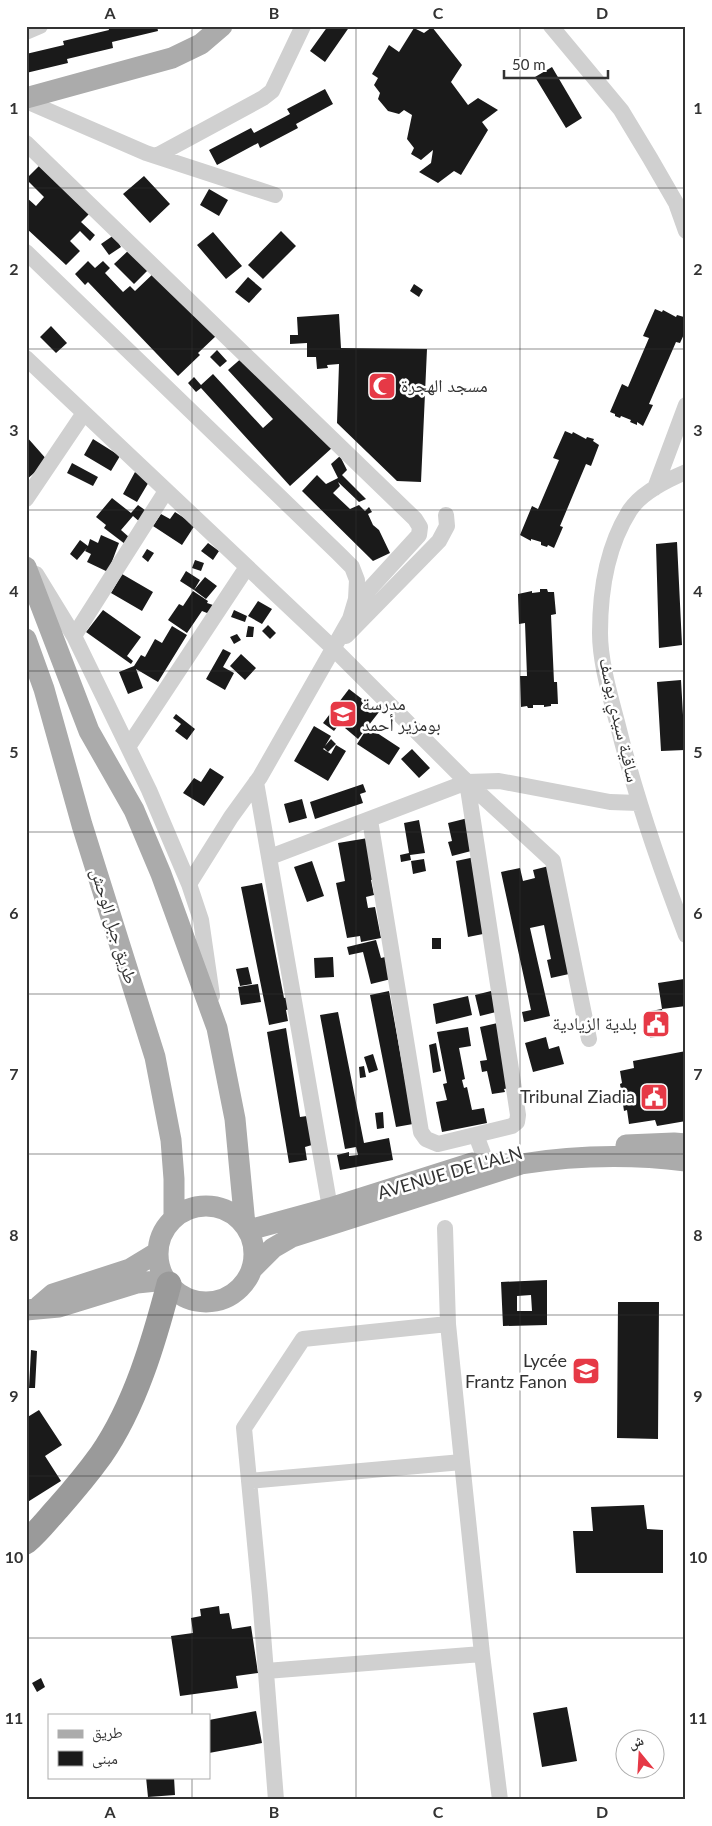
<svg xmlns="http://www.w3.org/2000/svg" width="712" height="1826" viewBox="0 0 712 1826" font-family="Lato,'Noto Naskh Arabic',sans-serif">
<rect width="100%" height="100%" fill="#fff"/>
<!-- building -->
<path fill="#1a1a1a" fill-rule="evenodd" d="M108,26H157L158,31L112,42L113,48L67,59L68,63L26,73V54L64,45L63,41L109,30Z
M328,26H350L325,62L310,51Z
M432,27L462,65L451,82L468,105L478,98L498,110L482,122L488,130L461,175L454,171L438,183L419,172L431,163L433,150L421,160L411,154L414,148L407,139L412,115L404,110L399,114L388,111L378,99L380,93L374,85L378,78L372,74L389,45L399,52L414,28L424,33Z
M552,67L582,118L566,128L535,77Z
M325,89L333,104L296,124L298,128L260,148L258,143L217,165L209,150L251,128L254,133L290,114L287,109Z
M42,163L92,211L81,222L95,235L90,241L80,231L70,241L80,251L66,265L26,228V197L36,206L44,197L26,179Z
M144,176L170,204L150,223L123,194Z
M209,189L228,200L219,216L200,205Z
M281,231L296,246L263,279L248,265Z
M213,232L242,266L226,279L197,245Z
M114,235L121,247L109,255L101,244Z
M130,249L149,269L134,284L114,264Z
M88,261L95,268L103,261L110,268L105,273L123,292L130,286L135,291L156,271L217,335L198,353L200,355L178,376L88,282L85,285L75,274Z
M248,277L262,289L249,303L235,292Z
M414,284L423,290L419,297L410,291Z
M655,309L662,312L663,310L676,317L677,315L684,317L683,319L686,321V330L680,343L676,342L649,404L653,405L643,426L637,422V425L630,422L631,420L621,416L620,418L615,416V414L610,412L622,384L628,387L649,338L643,336Z
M339,314L341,348L427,349L421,482L397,481L337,423L339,364L327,365L328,368L317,369L316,357H307V343L290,344V335H298L297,317Z
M51,326L67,343L56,353L40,337Z
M217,350L227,361L220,367L210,357Z
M244,356L333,447L290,486L201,388L196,392L188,383L194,377L201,385L213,374L263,428L273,419L228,370Z
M565,431L572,434L573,432L586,439L587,437L594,439L593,441L599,445L591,466L586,464L560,526L563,527L554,548L548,545L547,547L541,545V542L531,539V541L520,535L532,506L538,509L559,460L553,458Z
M26,436L48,461L26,480Z
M93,439L120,456L111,471L84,455Z
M340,456L347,470L342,475L366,499L359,502L338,482L340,486L333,493L350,509L359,505L365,511L369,507L372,512L368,514L373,525L379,530L390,553L373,561L302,491L317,475L326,484L338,478L331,464Z
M72,463L98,477L93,486L67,473Z
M135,472L150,480L137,502L123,494Z
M112,498L131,513L138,505L149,513L141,523L133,516L121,530L130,538L125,544L104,528L106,525L96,517Z
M175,512L195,525L182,545L153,526L161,514L170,519Z
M101,535L119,543L108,572L87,562L91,554L85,551L87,548L77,560L70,554L80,540L88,546L90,539L98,543Z
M677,542L682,645L659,648L656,544Z
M208,543L219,551L213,560L201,551Z
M147,549L154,553L148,562L142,557Z
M195,560L204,563L201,571L192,568Z
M186,571L200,580L194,590L180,581Z
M122,574L153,592L142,611L111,593Z
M205,577L217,586L206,599L194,590Z
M540,589H547L548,592H554L556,614L551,615L554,682H557L558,704H551V706L544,707V705H533V708H528L527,706L521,707L520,676H527L525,623L519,624L518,594L532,591V593L540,592Z
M193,591L208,601L207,603L216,606L212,615L202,611L187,633L168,620L179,604L183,606Z
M258,601L272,609L262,624L248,616Z
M103,610L141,637L127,656L133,661L131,664L86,632Z
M234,610L247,616L245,622L231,617Z
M268,625L276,633L270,639L262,631Z
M172,626L187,635L158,682L136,669L143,688L128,694L119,672L134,666L141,655L145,657L155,639L162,643Z
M248,626L254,627L253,637H246Z
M237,634L241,640L234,644L230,637Z
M223,649L231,653L223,667L234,673L225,690L206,679Z
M241,654L256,668L245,680L230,666Z
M681,680L685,750L661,751L657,682Z
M349,689L379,712L358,739L345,728L352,720L346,715L334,731L323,723Z
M176,714L195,729L187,740L175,731L181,724L173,718Z
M314,726L331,736L325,746L331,739L336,744L328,752L324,748L323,749L331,754L336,745L346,751L328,781L294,761Z
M368,727L400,748L389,765L357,744Z
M412,749L430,768L419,778L401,759Z
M210,768L224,777L204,806L183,793L194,778L201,782Z
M363,784L366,792L360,794L363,803L315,819L310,802Z
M302,799L307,818L289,823L284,804Z
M468,818L475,850L452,856L448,842L452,841L448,823Z
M419,820L425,853L410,855L411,860L401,862L400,855L409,853L404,823Z
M368,838L376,879L371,880L374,895L366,897L368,908L375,907L381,938L361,942L360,936L347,938L336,883L345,881L338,843Z
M475,857L488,933L468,937L456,861Z
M424,859L426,871L413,874L411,861Z
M312,861L324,896L307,902L294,867Z
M553,865L578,972L551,978L547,960L551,959L544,925L530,928L550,1016L524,1022L522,1012L531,1010L501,872L520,868L523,881L535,878L533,870Z
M262,883L284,998L288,997L290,1009L286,1010L288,1021L269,1025L241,887Z
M432,938H441V949H432Z
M376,940L381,958L385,957L391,979L371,984L363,952L349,955L347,947Z
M333,957L334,977L315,978L314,958Z
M248,967L252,984L240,986L236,969Z
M684,979L686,1006L662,1009L658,983Z
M258,984L261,1002L241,1005L238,987Z
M495,990L500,1011L480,1016L475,995Z
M389,991L413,1124L396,1127L370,995Z
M468,996L472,1015L436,1024L433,1004Z
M662,1009L667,1035L650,1038L645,1012Z
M338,1012L364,1143L389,1138L393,1160L340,1170L337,1155L349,1152V1156L358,1155L356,1147L345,1149L320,1015Z
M502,1022L513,1087L504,1089L505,1092L492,1094L487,1071L482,1072L480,1061L487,1060L480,1027Z
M468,1027L471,1046L459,1048L465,1079L462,1080L464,1088L467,1087L472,1110L484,1108L487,1123L442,1132L436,1102L447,1100L443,1084L447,1083L437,1032Z
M286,1028L300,1117L307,1116L312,1145L305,1147L307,1160L289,1163L267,1032Z
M546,1037L549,1049L559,1046L564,1064L533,1072L525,1043Z
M436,1043L441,1071L433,1073L429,1045Z
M686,1051V1121L657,1126L655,1120L629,1124L627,1110L624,1111L620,1084L622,1083L620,1071L634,1068L633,1061Z
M373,1054L378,1070L369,1073L364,1057Z
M364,1066L366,1077L360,1078L359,1067Z
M383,1112L384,1128L377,1129L375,1113Z
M547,1280V1325L503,1326L501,1282ZM531,1295L532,1311H517V1296Z
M618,1302H659L658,1439L617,1438Z
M31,1350L37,1351L35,1388H29Z
M39,1410L62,1445L45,1456L61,1481L26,1503V1418Z
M644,1505L647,1529L663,1530V1573H576L573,1531H593L591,1507Z
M219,1606L220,1614L229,1613L232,1629L251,1626L258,1673L236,1676L238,1688L180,1696L171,1636L193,1633L191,1618L201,1616L200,1609Z
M41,1678L45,1687L37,1692L32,1683Z
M567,1707L577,1761L542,1767L533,1713Z
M256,1711L262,1743L209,1753V1720Z
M146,1777H174L175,1795L148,1797Z"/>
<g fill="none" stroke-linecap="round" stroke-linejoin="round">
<!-- minor -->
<path stroke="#d0d0d0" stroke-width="16" d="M551,26L621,110L650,158L676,203L686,231
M26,32L40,26
M26,101L146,153L275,195
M26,143L415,519L420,527L419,535L354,606
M156,156L263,98L272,91L303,26
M26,252L338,553L352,567L357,580L356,599L350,619L260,777L231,817L189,884
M26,358L334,649L467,782L553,861L589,1039
M686,472C667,480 642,492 630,510C607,546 600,591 600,633C600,662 610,695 617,722C635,795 659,865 686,935
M655,488L686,405
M26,499L84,413
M36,574L74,636L149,790L189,884L201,920L212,996
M74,636L166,491
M346,636L439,541L447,526L446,515
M128,747L247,567
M256,782L330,1208
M370,820L421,1132L426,1139L438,1144L512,1126L517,1122L518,1115L467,782
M270,857L467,782L499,781L610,802L639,803
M476,1135L485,1159
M249,1481L462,1462L448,1324
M482,1654L500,1800
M266,1671L482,1654L462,1462
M276,1800L260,1596L244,1428L303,1339L448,1324L445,1228"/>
<!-- major -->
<path stroke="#ababab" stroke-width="21" d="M26,98L172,58L201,44L222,26
M26,567L89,731L134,810L161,874L217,1028L235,1119L245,1225
M26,639L44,689L82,825L155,1057L171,1140L174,1179V1218
M626,1145L674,1143L686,1144
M158 1254a48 48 0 1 1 96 0a48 48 0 1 1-96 0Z
M249,1230L330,1208L472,1163
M253,1268L273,1248L292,1237L521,1164C576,1155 630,1154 686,1161
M39,1306L53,1294L130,1269L158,1252
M26,1310L59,1307L137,1283L166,1280"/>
<!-- highway -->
<path stroke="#9a9a9a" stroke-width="25" d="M26,1542C38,1532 47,1520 58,1508C73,1491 88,1473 101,1455C135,1406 154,1341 169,1284"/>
</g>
<!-- grid -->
<path fill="none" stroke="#333" stroke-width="1" stroke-opacity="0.55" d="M192,26V1715M356,26V1800M520,26V1800M26,188H686M26,349H686M26,510H686M26,671H686M26,832H686M26,994H686M26,1154H686M26,1315H686M26,1476H686M26,1638H686M192,1777V1800"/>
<!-- icons -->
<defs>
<symbol id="mosque-square" viewBox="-11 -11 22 22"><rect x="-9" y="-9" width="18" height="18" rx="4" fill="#e63946" stroke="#fff"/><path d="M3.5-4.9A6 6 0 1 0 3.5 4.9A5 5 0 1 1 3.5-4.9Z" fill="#fff"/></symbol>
<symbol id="school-square" viewBox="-11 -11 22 22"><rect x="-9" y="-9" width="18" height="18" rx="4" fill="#e63946" stroke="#fff"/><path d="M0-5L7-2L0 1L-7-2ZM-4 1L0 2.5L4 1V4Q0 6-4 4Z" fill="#fff"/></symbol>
<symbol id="civic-square" viewBox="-11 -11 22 22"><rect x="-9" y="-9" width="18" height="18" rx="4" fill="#e63946" stroke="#fff"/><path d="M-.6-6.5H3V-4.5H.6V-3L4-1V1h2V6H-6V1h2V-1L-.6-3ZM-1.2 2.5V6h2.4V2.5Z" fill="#fff"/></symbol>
</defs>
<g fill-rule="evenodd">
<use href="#mosque-square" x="366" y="370" width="32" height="32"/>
<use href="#school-square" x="327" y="698" width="32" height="32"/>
<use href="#civic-square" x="640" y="1008" width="32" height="32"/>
<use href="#civic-square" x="638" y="1081" width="32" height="32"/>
<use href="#school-square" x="570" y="1355" width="32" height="32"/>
</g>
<g text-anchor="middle" stroke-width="5" stroke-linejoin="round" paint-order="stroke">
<!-- poi labels -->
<g font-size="18" fill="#333" stroke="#fff" text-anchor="end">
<text x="401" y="392" text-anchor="start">مسجد الهجرة</text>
<text x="362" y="710" text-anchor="start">مدرسة<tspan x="362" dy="21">بومزير أحمد</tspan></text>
<text x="637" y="1030">بلدية الزيادية</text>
<text x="635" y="1103">Tribunal Ziadia</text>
<text x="567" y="1367">Lycée<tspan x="567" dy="21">Frantz Fanon</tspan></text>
</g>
<!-- street labels -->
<g font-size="18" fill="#333" stroke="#fff">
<text transform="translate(619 720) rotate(77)" y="6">ساقية سيدي يوسف</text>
<text transform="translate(114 926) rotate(73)" y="6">طريق جبل الوحش</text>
<text transform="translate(450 1173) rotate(-16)" y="6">AVENUE DE L'ALN</text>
</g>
</g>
<!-- border -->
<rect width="712" height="1826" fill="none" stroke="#ffffff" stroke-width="55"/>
<!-- legend -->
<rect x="48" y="1714" width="162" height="65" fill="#ffffff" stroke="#adadad"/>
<rect x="58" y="1730" width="25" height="8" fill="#ababab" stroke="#adadad"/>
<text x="92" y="1738" font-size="15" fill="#333333">طريق</text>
<rect x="58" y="1751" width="25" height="15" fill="#1a1a1a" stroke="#adadad"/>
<text x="92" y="1764" font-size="15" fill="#333333">مبنى</text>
<!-- north arrow -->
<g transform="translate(640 1754) rotate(342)"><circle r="24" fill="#ffffff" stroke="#adadad"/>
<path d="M0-4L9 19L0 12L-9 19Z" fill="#e63946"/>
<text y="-8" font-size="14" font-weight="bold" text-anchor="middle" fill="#333333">ش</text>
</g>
<!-- scale -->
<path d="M504 70v8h104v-8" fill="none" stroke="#333333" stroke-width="2.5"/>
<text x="512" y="70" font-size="15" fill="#333333" stroke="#ffffff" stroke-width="4" paint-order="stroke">50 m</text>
<rect x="28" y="28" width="656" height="1770" fill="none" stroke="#333" stroke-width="2"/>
<g font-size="16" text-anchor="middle" font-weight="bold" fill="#333">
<text x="110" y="19">A</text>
<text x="274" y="19">B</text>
<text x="438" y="19">C</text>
<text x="602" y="19">D</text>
<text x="14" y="114">1</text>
<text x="698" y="114">1</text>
<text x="14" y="275">2</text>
<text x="698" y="275">2</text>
<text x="14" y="436">3</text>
<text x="698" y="436">3</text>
<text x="14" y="597">4</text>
<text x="698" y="597">4</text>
<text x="14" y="758">5</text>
<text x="698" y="758">5</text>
<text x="14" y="919">6</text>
<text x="698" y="919">6</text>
<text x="14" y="1080">7</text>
<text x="698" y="1080">7</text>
<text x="14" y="1241">8</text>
<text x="698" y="1241">8</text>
<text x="14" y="1402">9</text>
<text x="698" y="1402">9</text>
<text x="14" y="1563">10</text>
<text x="698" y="1563">10</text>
<text x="14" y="1724">11</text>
<text x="698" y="1724">11</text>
<text x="110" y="1818">A</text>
<text x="274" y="1818">B</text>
<text x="438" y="1818">C</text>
<text x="602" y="1818">D</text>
</g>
</svg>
